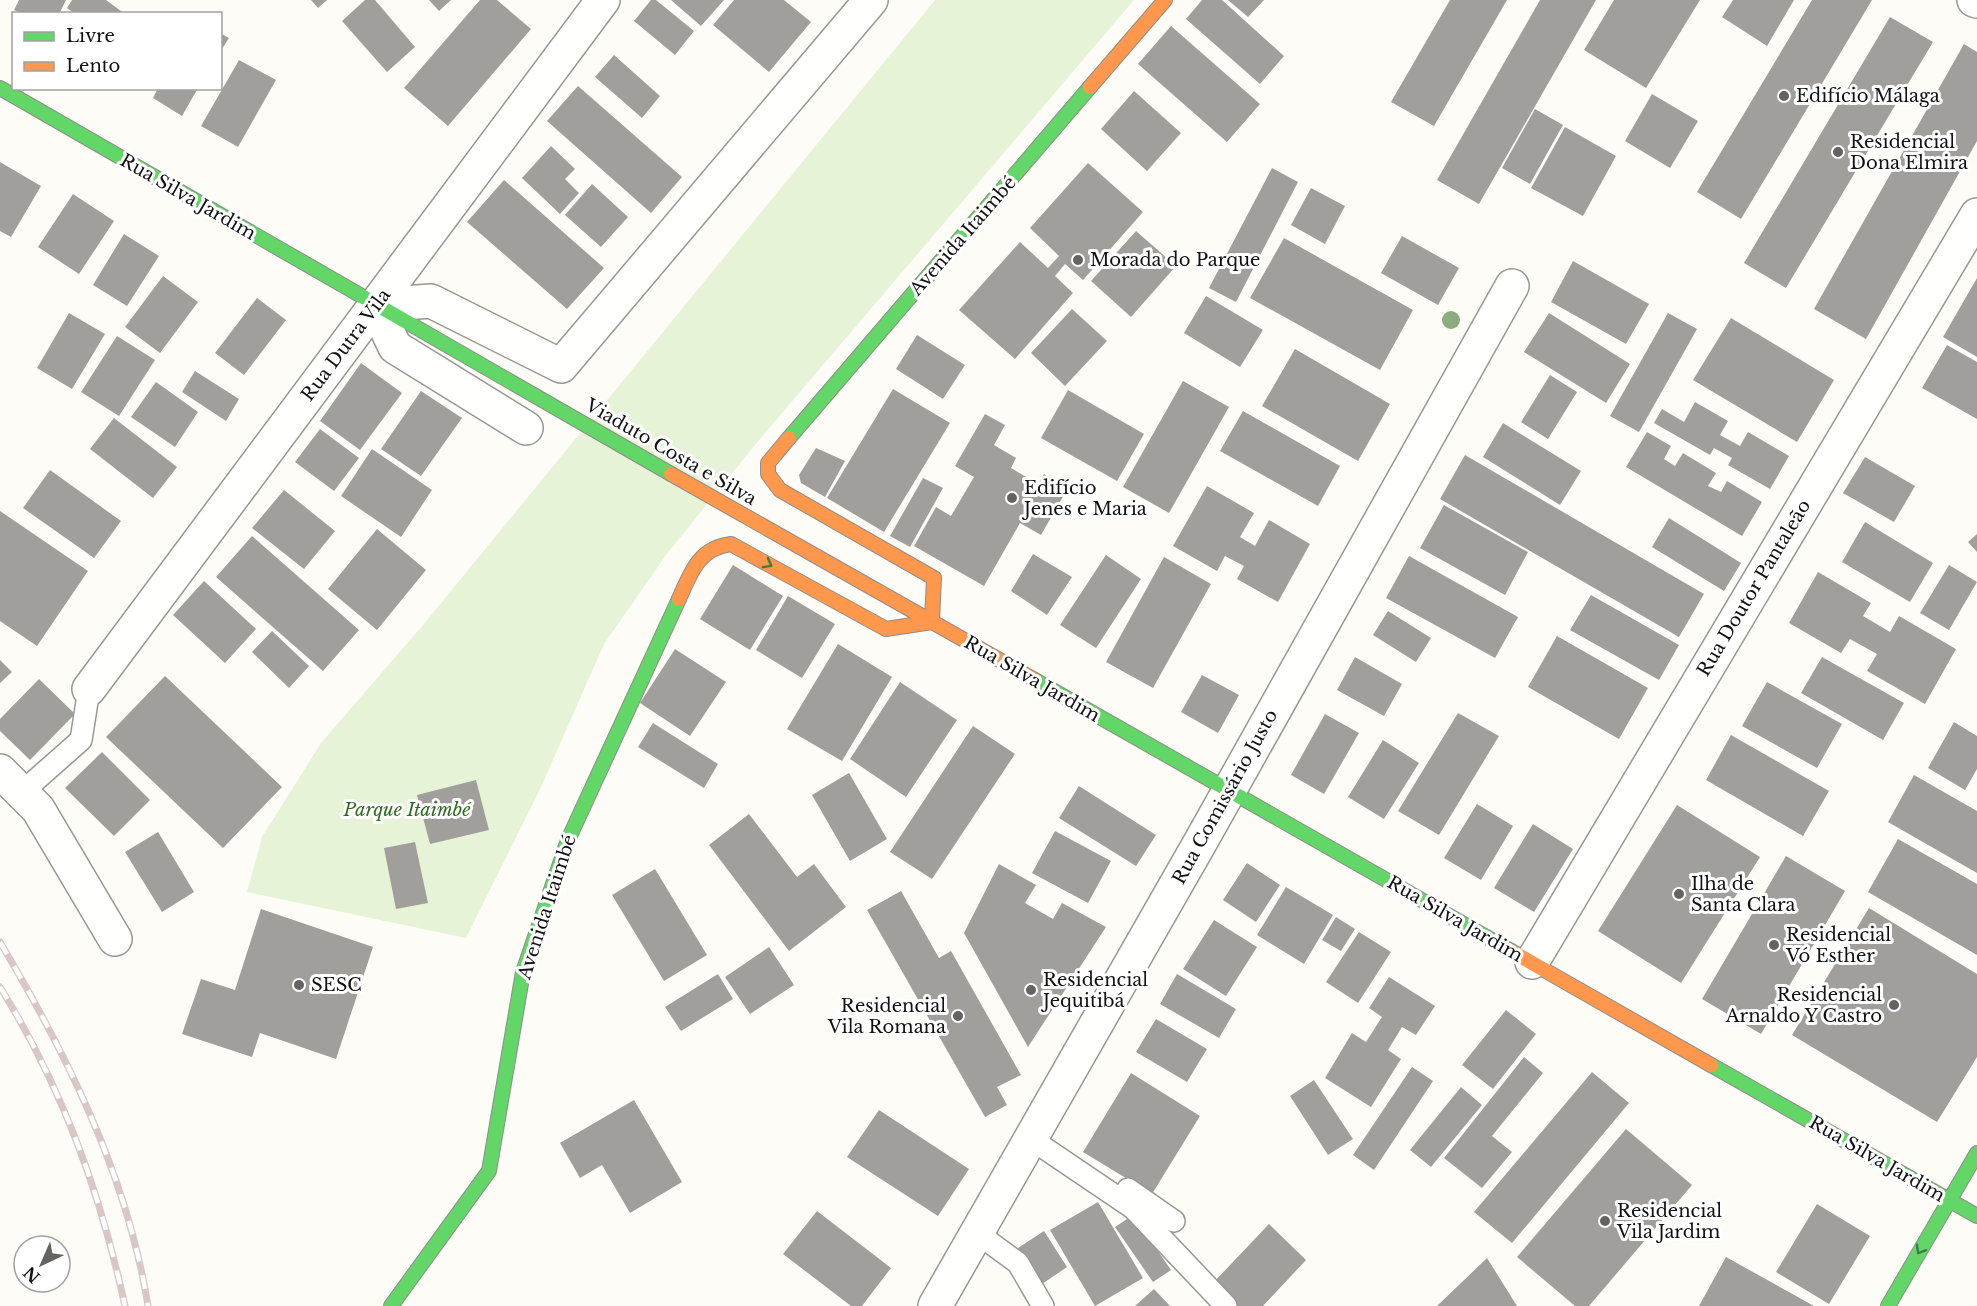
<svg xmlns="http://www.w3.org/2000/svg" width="1977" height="1306" viewBox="0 0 1977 1306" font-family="'Libre Baskerville',serif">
<rect width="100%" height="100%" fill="#fdfcf7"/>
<!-- green -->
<path fill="#e7f3d7" d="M935,0H1134L754,446L666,555L604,644L541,787L466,938L247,892L262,837L321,743L423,625Z"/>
<!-- building -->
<path fill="#a19f9c" d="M19,0H66L59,14H23L14,10Z
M72,0H106L125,14H75L67,8Z
M311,0H327L318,8Z
M365,0H375L415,47L387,72L342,21Z
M429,0H451L439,11Z
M480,0H497L531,29L448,126L404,88Z
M651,0H656L694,31L675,55L634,21Z
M671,0H724L701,26Z
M734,0H784L811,22L769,72L713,25Z
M1202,0H1222L1284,56L1260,84L1186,19Z
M1228,0H1264L1248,17Z
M1450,0H1507L1434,126L1391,102Z
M1540,0H1596L1479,204L1437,180Z
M1614,0H1700L1646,88L1584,50Z
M1733,0H1794L1767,46L1722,17Z
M1812,0H1872L1741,219L1697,192Z
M1890,17L1933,42L1786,288L1744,263Z
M1171,26L1260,104L1227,142L1138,64Z
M220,33L229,38L220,52Z
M1964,44L1977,52V141L1866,339L1814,309Z
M614,55L660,96L642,118L595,77Z
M239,60L276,80L238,147L201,126Z
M578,86L682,177L651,213L547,121Z
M158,88H198L182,116L153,98Z
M1134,91L1181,133L1147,171L1101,129Z
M1652,94L1698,121L1670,168L1625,141Z
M1535,109L1563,125L1530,184L1502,168Z
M1565,127L1616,156L1583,216L1531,188Z
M551,146L575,169L565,179L579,193L560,214L522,178Z
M0,162L41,186L11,237L0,231Z
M1088,163L1143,212L1083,280L1065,264L1055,276L1073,293L1015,359L959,310L1020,242L1048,268L1059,256L1030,228Z
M1272,168L1298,182L1236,302L1209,288Z
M504,180L604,268L567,309L467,222Z
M592,184L628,217L601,247L565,215Z
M1311,188L1345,206L1325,244L1291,225Z
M73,194L114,221L79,274L38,247Z
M1136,231L1176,266L1131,317L1091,281Z
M124,234L159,256L127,306L93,285Z
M1402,236L1459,268L1438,305L1381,273Z
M1284,238L1413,310L1380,370L1250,298Z
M1573,261L1649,304L1626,344L1551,302Z
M163,276L198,302L160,353L125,327Z
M1977,278V357L1943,337Z
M1206,296L1263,330L1240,367L1184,333Z
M257,298L286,320L244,375L215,353Z
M1072,309L1107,341L1065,386L1031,353Z
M69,313L105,334L72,389L37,368Z
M1549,313L1630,364L1606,403L1524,352Z
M1668,313L1697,329L1639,432L1610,416Z
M1731,318L1834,380L1797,442L1693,380Z
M917,335L965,365L943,399L896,369Z
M117,336L155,360L119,416L81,392Z
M1947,345L1977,362V419L1922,388Z
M1295,349L1390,404L1358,461L1262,406Z
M361,363L402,393L360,450L320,421Z
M195,371L239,399L226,421L182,392Z
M1550,375L1577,392L1548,439L1521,422Z
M1183,381L1229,407L1169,513L1123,487Z
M156,382L198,412L175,447L131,417Z
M893,389L950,423L884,532L827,498Z
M1068,390L1144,434L1117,481L1041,438Z
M421,391L462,418L421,476L381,449Z
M1695,402L1728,421L1720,435L1740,446L1748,432L1789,456L1770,489L1728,465L1732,458L1714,448L1710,455L1654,423L1662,409L1684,422Z
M1243,411L1340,466L1318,506L1220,451Z
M985,414L1005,425L994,445L1016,458L1011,468L1038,484L1044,474L1068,488L1041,535L1020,523L984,586L914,546L936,507L951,516L974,477L955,466Z
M114,418L177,467L153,498L90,449Z
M1503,423L1581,471L1560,505L1483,457Z
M320,429L359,458L334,491L295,462Z
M1647,432L1671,446L1664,459L1675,466L1683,453L1716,473L1708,486L1721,492L1727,481L1762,502L1742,536L1626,467Z
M816,448L845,461L825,497L801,483L799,475Z
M372,449L432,490L401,537L341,496Z
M1465,455L1704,594L1679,637L1440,499Z
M1865,457L1915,486L1894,522L1843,493Z
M50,470L121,521L94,558L23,508Z
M923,478L943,488L910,547L890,536Z
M1207,486L1254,513L1240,537L1255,546L1269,520L1310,544L1278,602L1237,579L1244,566L1225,556L1217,571L1173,546Z
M284,490L335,531L304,569L252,528Z
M1444,505L1528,552L1505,595L1420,548Z
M0,511L88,571L37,646L0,621Z
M1669,518L1741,563L1724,591L1652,547Z
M1865,522L1933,563L1910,602L1842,562Z
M377,529L426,570L377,630L328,589Z
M1977,534V552L1968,542Z
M252,536L359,630L323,671L216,577Z
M1033,554L1072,577L1047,615L1011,591Z
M1106,555L1141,579L1096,648L1060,625Z
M1409,556L1518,617L1495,658L1386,598Z
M1164,557L1211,584L1153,688L1106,662Z
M733,565L783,596L750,650L700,619Z
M1949,565L1977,582L1949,630L1920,613Z
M1818,572L1871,603L1863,616L1890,632L1899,616L1956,649L1925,704L1867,671L1877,654L1850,639L1841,653L1789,623Z
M204,581L256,629L225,663L173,615Z
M1591,595L1679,645L1659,680L1570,630Z
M788,596L835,624L802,678L756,650Z
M1388,611L1431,638L1416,662L1373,635Z
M272,631L309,666L289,688L252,652Z
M1557,636L1648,688L1619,739L1528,687Z
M838,644L892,677L842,761L787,729Z
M675,649L726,682L690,736L640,703Z
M1355,657L1402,684L1384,716L1337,690Z
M1822,657L1904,703L1883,740L1801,693Z
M0,660L12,672L0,683Z
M1202,675L1239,695L1218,733L1181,712Z
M165,676L282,787L223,848L106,737Z
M39,679L75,714L30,760L0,731V719Z
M900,682L957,720L906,797L850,759Z
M1767,682L1842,724L1817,768L1742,726Z
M1458,713L1499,736L1439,835L1398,811Z
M1325,714L1359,733L1324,794L1291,775Z
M1954,722L1977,736V769L1965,790L1928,768Z
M653,723L718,764L704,788L638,747Z
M973,726L1015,754L932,879L890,852Z
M1731,735L1829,791L1803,836L1706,780Z
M1383,740L1419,763L1384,819L1348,797Z
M102,752L150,800L114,836L65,788Z
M849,773L887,839L850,861L812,795Z
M1914,775L1977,811V873L1888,822Z
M476,780L489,830L430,844L417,795Z
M1079,786L1156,835L1136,866L1059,818Z
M1477,804L1513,826L1481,880L1444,858Z
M1677,805L1760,857L1681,983L1598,931Z
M749,814L797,877L814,864L846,907L789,951L709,845Z
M1533,824L1573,849L1534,912L1494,888Z
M1055,831L1111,861L1088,903L1032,873Z
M158,832L194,892L162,912L125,852Z
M1898,839L1977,884V955L1868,892Z
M415,842L428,903L396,909L384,848Z
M1786,856L1845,891L1761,1034L1702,999Z
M1247,863L1280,885L1256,922L1223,900Z
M999,864L1036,885L1025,903L1053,919L1062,903L1106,927L1028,1047L964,933Z
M655,869L707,955L664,981L612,895Z
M1286,887L1333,915L1304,964L1257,935Z
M901,891L939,958L951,951L1021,1075L997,1087L1007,1105L985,1117L867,910Z
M1869,908L1977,974V1057L1937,1122L1792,1035Z
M261,909L373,947L336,1059L260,1033L252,1057L182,1034L201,979L235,990Z
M1336,917L1355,929L1341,951L1322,940Z
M1214,920L1257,947L1226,996L1183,969Z
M1359,932L1391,952L1358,1003L1326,982Z
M769,947L794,985L750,1014L725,977Z
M718,974L733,999L681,1031L665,1007Z
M1177,974L1236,1009L1219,1038L1160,1004Z
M1389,977L1435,1006L1416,1035L1402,1027L1388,1050L1401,1059L1371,1107L1325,1078L1352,1033L1366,1042L1382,1017L1369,1008Z
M1506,1010L1536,1034L1493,1089L1462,1065Z
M1156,1019L1207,1049L1187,1082L1136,1052Z
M1524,1057L1543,1073L1492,1136L1512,1152L1482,1188L1444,1158Z
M1412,1067L1433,1081L1374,1170L1353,1155Z
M1592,1072L1629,1103L1512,1243L1474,1212Z
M1131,1073L1200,1116L1152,1194L1083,1152Z
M1314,1080L1353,1139L1328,1155L1290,1096Z
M1461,1087L1482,1105L1431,1167L1410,1150Z
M634,1100L682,1182L630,1213L602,1165L580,1178L560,1143Z
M879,1110L969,1169L938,1216L847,1157Z
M1626,1129L1692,1185L1589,1306H1575L1517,1257Z
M1098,1202L1143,1278L1095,1306L1050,1230Z
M1817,1204L1870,1236L1829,1304L1776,1272Z
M817,1211L891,1268L862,1306H851L783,1254Z
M1133,1215L1171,1270L1153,1282L1115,1227Z
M1269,1224L1306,1260L1263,1306H1238L1213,1283Z
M1044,1231L1067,1267L1042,1284L1018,1248Z
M1726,1257L1814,1306H1699Z
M1487,1258L1517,1306H1437Z
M1154,1289L1170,1306H1135Z"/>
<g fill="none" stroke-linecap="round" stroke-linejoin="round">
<defs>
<path id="lane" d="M21,793L81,740L89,689
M1031,1139L1133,1208L1226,1306
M1128,1189L1174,1221
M977,1233L1018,1263L1043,1306"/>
<path id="street" d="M1974,0L1977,1
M526,428L395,347L375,305L431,301L561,366L871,0
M89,689L603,0
M0,771L38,809L115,939
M1532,962L1977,215
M935,1306L1201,841L1512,286"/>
<path id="fast" d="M0,88L671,474
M789,438L1090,87
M1033,679L1511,951
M1711,1065L1977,1216
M391,1306L489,1171L523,972L568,840L679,599
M1888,1306L1977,1153"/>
<path id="slow" d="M1090,87L1165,0
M789,438L768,463V474L780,490L934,578L932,622
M671,474L1033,679
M679,599C691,572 699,548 731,544L886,629L932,622
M1511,951L1711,1065"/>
</defs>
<!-- lane casing -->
<use href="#lane" stroke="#979795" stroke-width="24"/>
<!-- street casing -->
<use href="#street" stroke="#979795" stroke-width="36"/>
<!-- fast casing -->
<use href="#fast" stroke="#8e8d8b" stroke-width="16"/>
<!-- slow casing -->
<use href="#slow" stroke="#8e8d8b" stroke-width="16"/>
<!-- lane -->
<use href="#lane" stroke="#fffffe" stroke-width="21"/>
<!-- street -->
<use href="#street" stroke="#fffffe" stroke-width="33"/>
<!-- fast -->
<use href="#fast" stroke="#63d668" stroke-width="14"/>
<!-- slow -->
<use href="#slow" stroke="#ff974d" stroke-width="14"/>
<defs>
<path id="rail" d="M0,942C67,1055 127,1175 148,1306
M0,987C62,1087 100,1191 125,1306"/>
</defs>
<!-- rail casing -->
<use href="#rail" stroke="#d9c6c7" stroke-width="7"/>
<!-- rail -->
<use href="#rail" stroke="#fff" stroke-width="4.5" stroke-dasharray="14" stroke-linecap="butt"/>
</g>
<!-- trees -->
<circle fill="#8cac80" cx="1451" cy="320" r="9"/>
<!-- one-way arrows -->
<defs><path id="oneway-chevron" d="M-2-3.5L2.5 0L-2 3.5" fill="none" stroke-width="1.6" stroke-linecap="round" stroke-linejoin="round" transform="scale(1.5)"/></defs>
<g stroke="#3e7d41">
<use href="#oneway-chevron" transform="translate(768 564) rotate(29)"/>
<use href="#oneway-chevron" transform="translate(1920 1250) rotate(120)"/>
</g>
<!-- markers -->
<g fill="#646362" stroke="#fff" stroke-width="2">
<circle cx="1784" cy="96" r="6"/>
<circle cx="1838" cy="152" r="6"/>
<circle cx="1078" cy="260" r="6"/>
<circle cx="1012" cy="498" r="6"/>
<circle cx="1679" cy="894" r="6"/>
<circle cx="1774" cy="945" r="6"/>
<circle cx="299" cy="985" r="6"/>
<circle cx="1031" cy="990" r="6"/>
<circle cx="1894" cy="1005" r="6"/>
<circle cx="958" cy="1016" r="6"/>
<circle cx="1605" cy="1221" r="6"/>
</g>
<g text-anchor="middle" stroke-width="6" stroke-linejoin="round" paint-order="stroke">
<!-- poi labels -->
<g font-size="18" fill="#111" stroke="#fff" text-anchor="start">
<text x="1796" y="102">Edifício Málaga</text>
<text x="1850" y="148">Residencial<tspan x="1850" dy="21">Dona Elmira</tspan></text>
<text x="1090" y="266">Morada do Parque</text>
<text x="1024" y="494">Edifício<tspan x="1024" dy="21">Jenes e Maria</tspan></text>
<text x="1691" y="890">Ilha de<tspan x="1691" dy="21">Santa Clara</tspan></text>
<text x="1786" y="941">Residencial<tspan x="1786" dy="21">Vó Esther</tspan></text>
<text x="1043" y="986">Residencial<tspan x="1043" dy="21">Jequitibá</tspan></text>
<text x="311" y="991">SESC</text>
<text x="1882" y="1001" text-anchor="end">Residencial<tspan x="1882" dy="21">Arnaldo Y Castro</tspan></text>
<text x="946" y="1012" text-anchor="end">Residencial<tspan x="946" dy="21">Vila Romana</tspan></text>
<text x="1617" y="1217">Residencial<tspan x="1617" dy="21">Vila Jardim</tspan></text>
</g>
<!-- street labels -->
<g font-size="18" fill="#111" stroke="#fff">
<text transform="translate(188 197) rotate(30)" y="6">Rua Silva Jardim</text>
<text transform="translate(963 236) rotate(-49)" y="6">Avenida Itaimbé</text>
<text transform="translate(346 345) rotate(-53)" y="6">Rua Dutra Vila</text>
<text transform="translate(671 452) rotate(30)" y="6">Viaduto Costa e Silva</text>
<text transform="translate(1754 588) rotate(-59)" y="6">Rua Doutor Pantaleão</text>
<text transform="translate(1032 679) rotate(30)" y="6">Rua Silva Jardim</text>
<text transform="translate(1225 797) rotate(-61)" y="6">Rua Comissário Justo</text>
<text transform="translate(547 907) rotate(-72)" y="6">Avenida Itaimbé</text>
<text transform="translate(1455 919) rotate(30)" y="6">Rua Silva Jardim</text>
<text transform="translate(1877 1159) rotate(30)" y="6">Rua Silva Jardim</text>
</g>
<!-- park labels -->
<g font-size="18" font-style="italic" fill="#2f6b1f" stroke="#fff">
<text x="407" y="816">Parque Itaimbé</text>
</g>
</g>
<!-- legend -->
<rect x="12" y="12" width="210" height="78" fill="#ffffff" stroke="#a0a0a0" stroke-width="1.5"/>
<rect x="24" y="32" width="30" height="9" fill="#63d668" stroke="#a0a0a0" stroke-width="1.5"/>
<text x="66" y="42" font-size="18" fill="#111111">Livre</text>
<rect x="24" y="62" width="30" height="9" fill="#ff974d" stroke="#a0a0a0" stroke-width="1.5"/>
<text x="66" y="72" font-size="18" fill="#111111">Lento</text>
<!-- north arrow -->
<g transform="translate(42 1264) rotate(224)"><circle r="28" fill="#ffffff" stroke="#a0a0a0" stroke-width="1.5"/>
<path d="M0-4.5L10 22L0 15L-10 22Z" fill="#646362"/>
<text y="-9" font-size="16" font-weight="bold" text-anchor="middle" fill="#111111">N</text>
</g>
</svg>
